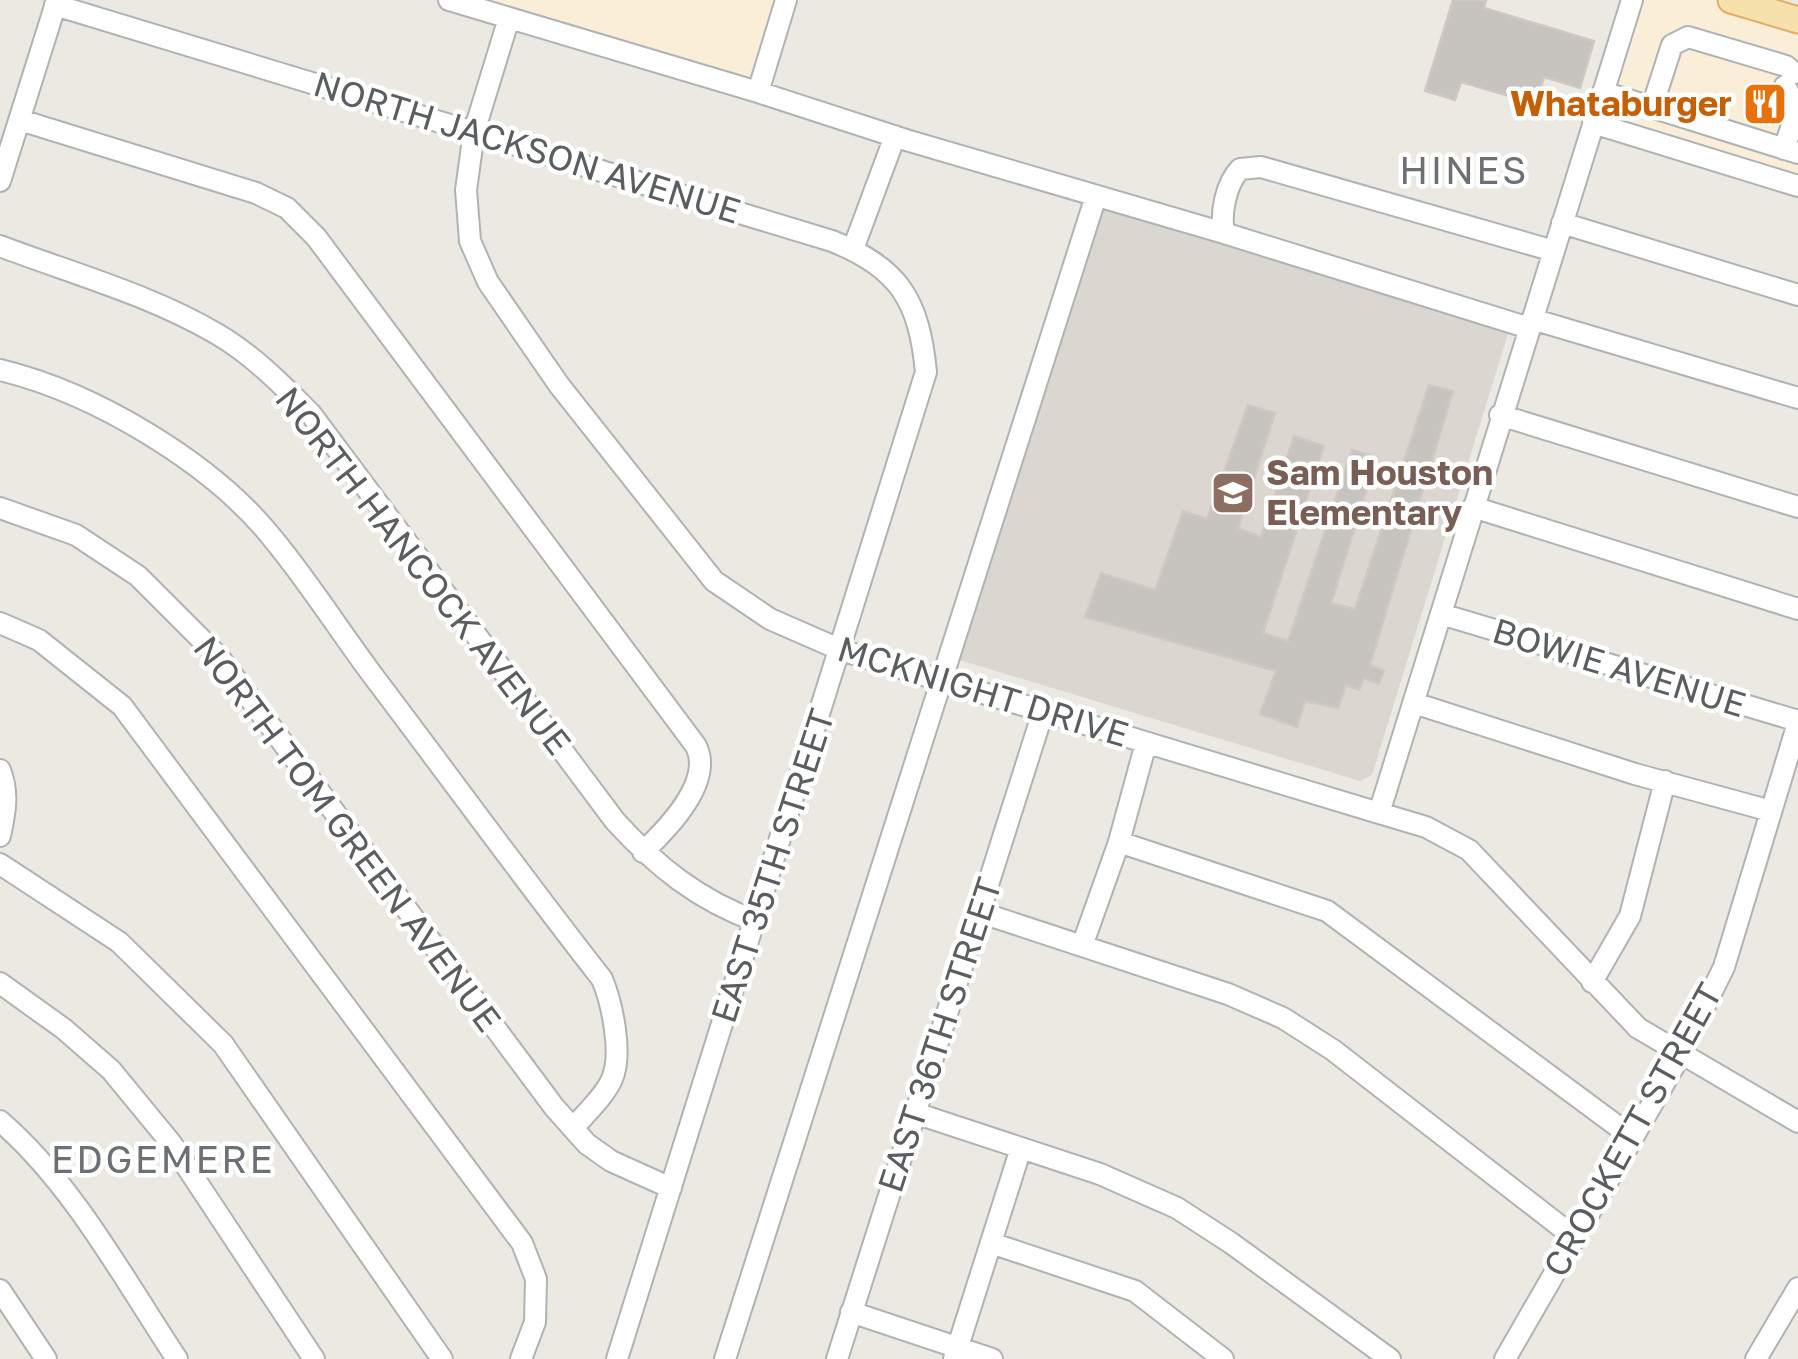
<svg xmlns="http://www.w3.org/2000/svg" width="1798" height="1359" viewBox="0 0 1798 1359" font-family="'Golos Text',sans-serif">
<rect width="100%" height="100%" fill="#ece8e2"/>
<!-- commercial -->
<path fill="#faeed9" d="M459,0H782L754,87Z
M1632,0H1731L1798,20V187L1593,125Z"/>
<!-- education -->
<path fill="#dbd7d0" d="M1101,202L1510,327L1372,775L1360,781L953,658Z"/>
<!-- building -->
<path fill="#c7c3bf" stroke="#d0c9c1" stroke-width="2.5" d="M1453,0H1486L1484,8L1594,41L1580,88L1544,77L1536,104L1461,82L1455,100L1425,91Z
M1429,385L1453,391L1370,665L1384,671L1379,684L1364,678L1359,690L1346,685L1338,708L1305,701L1297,727L1260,714L1276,671L1085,617L1101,573L1155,590L1183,511L1207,519L1248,405L1275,413L1238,528L1261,537L1294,436L1324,446L1263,633L1288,641L1352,450L1377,457L1331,603L1355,609Z"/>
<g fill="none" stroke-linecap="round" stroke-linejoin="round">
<defs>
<path id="minor" d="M449,0L758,92L786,0
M55,5L832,241C900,268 919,301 926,372L617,1359
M509,18L474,132L466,190L470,241L488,282L559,385L714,581L770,619L841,650L1379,813L1426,827L1469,850L1638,1028L1798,1122
M1785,86L1797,109
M758,92L906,140L1224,233
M1603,92L1798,153
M1652,107L1672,45L1688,37L1786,66L1794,73
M20,120L256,193L287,208L316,237L696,746C714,782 667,829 643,852
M1593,123L1798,186
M1784,149L1798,107
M0,181L57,0
M1562,223L1798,295
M0,246C71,273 151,295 217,334C253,355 282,385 311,414L615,821C656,866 698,900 756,921
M853,249L895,136
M1532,319L1798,398
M1529,328L1224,233C1220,213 1226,184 1240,169L1261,167L1554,251
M0,370C95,393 213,463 274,540C311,585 342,635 377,681C452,780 525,881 602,979C612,1003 623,1054 612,1079C604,1097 586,1113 573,1128
M1500,415L1798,507
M1473,507L1798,609
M0,508L76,535L138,576L219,657L554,1107L587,1144L611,1161L671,1188
M1441,614L1798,721
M0,623L39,640L122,706L522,1243L536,1279L535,1322L521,1359
M1414,703L1635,774L1771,811
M0,770C9,793 5,813 0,836
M1379,813L1632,0
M1119,842L1327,911L1632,1137
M0,864L119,942L223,1044L442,1359
M979,912L1228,994L1283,1018L1333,1050L1574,1237
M1082,946L1119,842L1146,743
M1592,982L1630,916L1665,781
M0,983L64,1029L111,1070L171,1143L314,1359
M915,1113L1100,1174L1177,1208L1231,1243L1390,1359
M0,1121C74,1185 123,1278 177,1359
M991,1243L1135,1291L1223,1359
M0,1290L46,1359
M851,1312L992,1359
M725,1359L1096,196
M837,1359L1043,712
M954,1359L1021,1148
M1505,1359L1681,1054L1724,967L1798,723
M1756,1359L1798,1288"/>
<path id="major" d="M1731,0L1798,20"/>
</defs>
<!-- minor casing -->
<use href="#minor" stroke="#b0b3b6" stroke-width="24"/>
<!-- major casing -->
<use href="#major" stroke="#e2ae64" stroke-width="29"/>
<!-- minor -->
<use href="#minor" stroke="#fff" stroke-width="20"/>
<!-- major -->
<use href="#major" stroke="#f6e1ac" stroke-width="25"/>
</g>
<!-- icons -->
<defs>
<symbol id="restaurant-square" viewBox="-11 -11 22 22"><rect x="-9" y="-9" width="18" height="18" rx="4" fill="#e8710a" stroke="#fff"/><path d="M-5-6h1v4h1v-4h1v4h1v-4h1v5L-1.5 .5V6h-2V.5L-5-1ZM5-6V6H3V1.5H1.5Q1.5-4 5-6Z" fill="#fff"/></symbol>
<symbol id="school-square" viewBox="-11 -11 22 22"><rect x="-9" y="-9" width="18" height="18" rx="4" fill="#8d6e63" stroke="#fff"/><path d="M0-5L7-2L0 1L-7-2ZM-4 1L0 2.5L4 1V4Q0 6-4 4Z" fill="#fff"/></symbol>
</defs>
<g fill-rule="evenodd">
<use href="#restaurant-square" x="1740" y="79" width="50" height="50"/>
<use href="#school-square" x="1208" y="468" width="50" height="50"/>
</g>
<g text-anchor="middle" stroke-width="9" stroke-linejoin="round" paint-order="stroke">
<!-- food labels -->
<g font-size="35" font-weight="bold" fill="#c56008" stroke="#fff" text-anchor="end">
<text x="1732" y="116">Whataburger</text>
</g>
<!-- street labels -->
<g font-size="35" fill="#5a5e61" stroke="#fff">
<text transform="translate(527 148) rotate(17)" y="12">NORTH JACKSON AVENUE</text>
<text transform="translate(423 571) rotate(52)" y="12">NORTH HANCOCK AVENUE</text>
<text transform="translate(1619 668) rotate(17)" y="12">BOWIE AVENUE</text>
<text transform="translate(983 692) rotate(17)" y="12">MCKNIGHT DRIVE</text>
<text transform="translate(347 834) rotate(53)" y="12">NORTH TOM GREEN AVENUE</text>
<text transform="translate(773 866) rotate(-72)" y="12">EAST 35TH STREET</text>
<text transform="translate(940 1035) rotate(-72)" y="12">EAST 36TH STREET</text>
<text transform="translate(1633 1130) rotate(-61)" y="12">CROCKETT STREET</text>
</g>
<!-- education labels -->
<g font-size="35" font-weight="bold" fill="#785e54" stroke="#fff" text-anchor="start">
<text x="1266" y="485">Sam Houston<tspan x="1266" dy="40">Elementary</tspan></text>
</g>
<!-- neighbourhood labels -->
<g font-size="38" letter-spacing="2.5" fill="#6c7073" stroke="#fff">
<text x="1464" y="184">HINES</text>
<text x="163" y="1173">EDGEMERE</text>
</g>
</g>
</svg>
